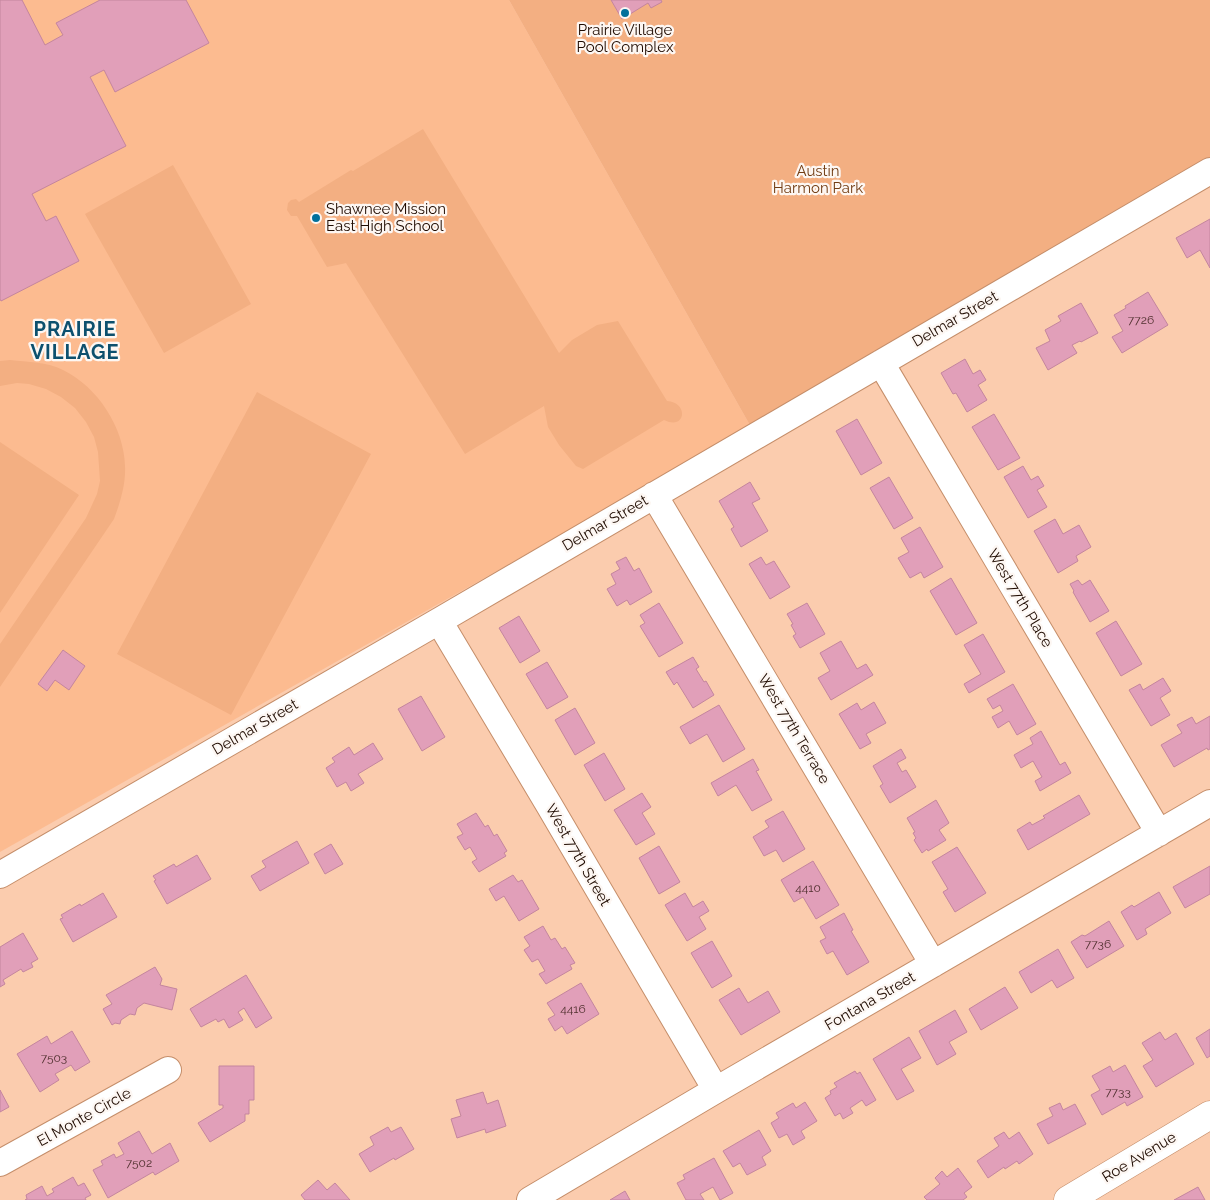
<svg xmlns="http://www.w3.org/2000/svg" width="1210" height="1200" viewBox="0 0 1210 1200" font-family="Raleway,sans-serif">
<rect width="100%" height="100%" fill="#fbccae"/>
<!-- built -->
<path fill="#fcbb90" d="M0,0H509L751,427L0,852Z"/>
<!-- green -->
<path fill="#f3af82" d="M509,0H1210V163L751,427Z
M423,129L559,353L572,340L597,325L618,321L667,401C689,402 686,431 664,420L583,469L576,466L559,445L548,427L544,406L465,454L346,263L342,264L327,267L297,216H291L287,210L288,203L291,200L296,199L299,202L351,170L353,171Z
M173,165L251,304L164,353L85,214Z
M10,360C28,362 47,362 63,370C98,387 124,428 125,466C126,484 120,503 114,519L0,687V644L86,518L97,494L100,481L98,452L94,437L86,422L75,408L61,397L46,389L29,384L17,383L0,386V361Z
M257,392L371,454L231,715L117,654Z
M0,442L79,495L0,613Z"/>
<!-- building -->
<path fill="#e19fb9" stroke="#c4859e" d="M0,0H22L45,45L63,35L56,23L100,0H186L209,43L115,92L104,70L90,77L126,146L32,194L46,221L56,216L79,261L1,301L0,299Z
M611,0H661L662,2L651,8L648,3L622,19Z
M1210,219V268L1200,250L1187,258L1176,238Z
M1148,292L1168,325L1122,353L1112,337L1123,331L1114,315L1126,308L1125,306Z
M1081,303L1098,333L1081,342L1080,341L1072,345L1077,353L1048,370L1036,348L1050,341L1045,330L1061,321L1058,316Z
M965,359L973,374L980,370L986,380L978,385L987,400L967,412L956,393L953,394L941,373Z
M994,414L1020,458L998,470L972,427Z
M857,419L882,463L861,475L836,431Z
M1023,466L1031,480L1038,476L1044,486L1037,490L1047,507L1028,518L1004,477Z
M889,477L913,518L894,529L870,488Z
M750,482L760,499L752,503L768,531L741,547L731,529L734,527L719,501Z
M1055,519L1063,534L1079,525L1091,547L1076,556L1078,561L1058,573L1034,531Z
M920,527L943,567L924,578L921,572L910,578L898,558L909,552L901,538Z
M626,557L634,571L639,568L652,592L630,605L627,600L617,606L607,589L616,584L611,574L620,569L616,562Z
M761,557L766,565L774,561L790,587L770,599L749,564Z
M951,578L977,623L956,635L930,591Z
M1078,580L1082,585L1090,580L1109,611L1090,622L1073,592L1074,591L1070,584Z
M659,603L683,643L659,657L640,626L645,623L640,615Z
M807,603L825,634L800,648L793,636L796,634L791,625L793,624L787,614Z
M519,616L540,651L520,663L499,628Z
M1116,621L1142,664L1121,676L1096,633Z
M983,634L1005,672L969,693L964,684L981,674L964,645Z
M841,641L857,669L866,664L873,675L831,700L818,678L830,671L820,653Z
M63,650L85,666L69,690L55,680L47,691L38,684Z
M693,657L699,667L696,669L704,682L706,681L714,695L693,708L677,682L674,685L666,672Z
M547,662L568,697L547,709L526,674Z
M1163,678L1171,691L1160,698L1170,715L1151,726L1129,690L1140,684L1143,690Z
M1013,684L1036,724L1017,735L1009,721L998,728L992,717L1003,711L1000,705L993,709L987,699Z
M421,696L445,737L422,751L398,709Z
M874,702L886,723L866,734L871,743L860,749L839,714L857,703L861,710Z
M719,705L745,749L723,762L707,734L690,744L680,727Z
M575,708L595,743L575,755L555,720Z
M1210,716V749L1208,750L1207,748L1174,767L1161,745L1182,733L1177,725L1192,717L1196,724Z
M1041,731L1060,765L1065,762L1071,773L1040,791L1035,781L1042,777L1033,761L1021,768L1014,755L1033,744L1030,738Z
M373,743L383,759L358,774L364,783L351,791L346,782L337,787L326,768L335,762L332,758L349,747L354,755Z
M901,749L906,758L897,763L902,772L906,770L916,787L890,803L880,786L883,784L873,766Z
M604,753L625,789L605,801L584,765Z
M753,759L759,770L756,771L772,800L752,811L736,785L718,796L711,783Z
M642,793L651,807L642,813L655,834L636,845L614,810Z
M1079,795L1090,814L1028,850L1017,830L1030,822L1032,825L1045,818L1043,816Z
M936,800L949,823L939,830L946,840L928,851L927,849L922,853L914,840L916,838L913,833L915,832L907,818Z
M783,811L805,849L783,862L776,850L764,856L753,837L769,827L765,821Z
M476,813L485,827L488,825L494,836L497,834L507,851L504,853L506,856L479,872L472,862L477,859L470,847L465,850L457,837L463,834L457,824Z
M297,841L309,863L260,891L251,876L266,867L262,861Z
M331,844L343,864L325,874L314,854Z
M659,846L680,882L659,894L639,858Z
M957,847L986,893L955,912L943,892L948,889L932,862Z
M197,855L211,879L167,904L154,881L156,880L153,876L174,864L176,867Z
M813,861L839,905L816,919L803,897L794,902L781,880Z
M1210,866V894L1185,908L1173,887Z
M513,875L518,882L522,880L539,909L519,921L504,896L496,901L489,889Z
M1159,892L1171,913L1145,929L1147,934L1137,940L1121,912L1132,905L1134,907Z
M103,893L117,917L73,942L60,919L63,918L61,915L80,904L81,906Z
M685,893L693,907L703,901L709,911L699,917L706,929L687,941L665,905Z
M844,913L853,930L851,931L869,962L847,975L833,951L827,954L820,941L826,938L820,927Z
M1109,921L1124,946L1087,968L1071,942L1082,935L1085,936Z
M543,926L551,940L555,938L562,949L565,947L575,963L570,965L572,969L546,984L539,974L545,971L538,959L532,962L524,950L530,946L524,937Z
M23,933L38,959L31,963L33,967L23,972L21,969L3,980L5,984L0,987V947Z
M712,941L732,976L712,988L691,953Z
M1058,949L1074,978L1057,988L1052,980L1031,993L1019,972Z
M155,967L162,979L160,985L177,989L172,1010L144,1003L137,1008L135,1015L130,1014L121,1020L120,1024L115,1023L112,1025L103,1009L112,1004L106,995Z
M246,975L272,1018L256,1028L244,1008L238,1012L243,1020L229,1028L224,1019L218,1022L216,1019L201,1027L190,1009Z
M581,983L599,1014L567,1034L562,1026L555,1031L548,1019L555,1015L547,1003Z
M1005,987L1018,1008L981,1030L969,1009Z
M739,988L748,1003L768,991L780,1012L741,1035L719,1000Z
M955,1010L967,1032L949,1042L956,1054L937,1065L919,1031Z
M1210,1029V1056L1207,1058L1196,1038Z
M72,1031L90,1062L75,1071L71,1065L55,1074L59,1080L40,1092L17,1054L47,1036L51,1044Z
M1160,1032L1165,1040L1176,1033L1194,1064L1156,1087L1143,1066L1153,1060L1142,1043Z
M909,1037L921,1058L901,1069L914,1091L897,1100L873,1059Z
M1125,1065L1143,1097L1127,1106L1125,1102L1102,1115L1091,1095L1100,1090L1092,1076L1110,1066L1113,1072Z
M219,1066H254V1100H249V1114H245V1121L210,1142L198,1123L223,1108V1105H219Z
M855,1071L857,1074L860,1072L876,1100L866,1106L862,1100L850,1108L853,1113L843,1119L840,1113L835,1116L825,1098L831,1094L830,1091L837,1087L834,1083Z
M0,1090L9,1107L0,1112Z
M483,1092L487,1104L498,1100L506,1126L486,1133L485,1129L457,1138L451,1119L461,1116L456,1100Z
M805,1102L817,1121L801,1131L805,1138L793,1145L787,1134L779,1138L771,1123L779,1118L776,1113L793,1103L796,1108Z
M1060,1103L1063,1110L1075,1104L1086,1124L1048,1144L1037,1124L1053,1116L1049,1108Z
M388,1127L391,1132L401,1127L414,1149L395,1160L394,1158L370,1172L359,1154L374,1145L370,1137Z
M759,1130L771,1151L762,1157L766,1165L747,1175L740,1163L733,1167L723,1151Z
M139,1131L152,1154L170,1143L179,1161L155,1175L153,1172L108,1198L93,1170L103,1165L101,1161L114,1154L116,1158L124,1154L118,1143Z
M1004,1132L1009,1139L1019,1132L1033,1154L1019,1164L1017,1161L1005,1169L1004,1167L988,1178L977,1161L999,1146L994,1138Z
M714,1158L733,1193L720,1200L713,1187L700,1194L704,1200H686L677,1183L685,1179L683,1175Z
M958,1168L972,1187L964,1193L967,1197L963,1200H927L924,1197L940,1184L935,1178L942,1171L947,1177Z
M73,1177L78,1186L84,1183L91,1195L85,1198L86,1200H25L27,1199L26,1195L42,1186L47,1196L54,1192L52,1189Z
M318,1180L327,1190L335,1183L350,1200H305L301,1195Z
M1198,1187L1205,1200H1174Z
M625,1191L630,1200H610Z"/>
<g fill="none" stroke-linecap="round" stroke-linejoin="round">
<defs>
<path id="minor" d="M881,363L1159,833
M654,495L933,964
M439,621L549,805L716,1090
M0,875L439,621L1210,171
M0,1163L168,1070
M530,1200L716,1090L1210,803"/>
<path id="major" d="M1068,1200L1210,1115"/>
</defs>
<!-- minor casing -->
<use href="#minor" stroke="#c58e6a" stroke-width="28"/>
<!-- major casing -->
<use href="#major" stroke="#c58e6a" stroke-width="29"/>
<!-- minor -->
<use href="#minor" stroke="#fff" stroke-width="26"/>
<!-- major -->
<use href="#major" stroke="#fff" stroke-width="28"/>
</g>
<!-- markers -->
<g fill="#01709c" stroke="#fdf7f3" stroke-width="2">
<circle cx="625" cy="13" r="5"/>
<circle cx="316" cy="218" r="5"/>
</g>
<g text-anchor="middle" stroke-width="4.5" stroke-linejoin="round" paint-order="stroke">
<!-- number labels -->
<g font-size="12" fill="#50302f">
<text x="1141" y="324">7726</text>
<text x="808" y="892">4410</text>
<text x="1098" y="948">7736</text>
<text x="573" y="1013">4416</text>
<text x="54" y="1062">7503</text>
<text x="1118" y="1096">7733</text>
<text x="139" y="1167">7502</text>
</g>
<!-- poi labels -->
<g font-size="15" fill="#1f0b01" stroke="#fdf7f3">
<text x="625" y="35">Prairie Village<tspan x="625" dy="17">Pool Complex</tspan></text>
<text x="326" y="214" text-anchor="start">Shawnee Mission<tspan x="326" dy="17">East High School</tspan></text>
</g>
<!-- park labels -->
<g font-size="15" fill="#733e15" stroke="#fdf7f3">
<text x="818" y="176">Austin<tspan x="818" dy="17">Harmon Park</tspan></text>
</g>
<!-- street labels -->
<g font-size="15" fill="#1f0b01" stroke="#fdf7f3">
<text transform="translate(955 319) rotate(-30)" y="5">Delmar Street</text>
<text transform="translate(605 523) rotate(-30)" y="5">Delmar Street</text>
<text transform="translate(1020 598) rotate(59)" y="5">West 77th Place</text>
<text transform="translate(255 727) rotate(-30)" y="5">Delmar Street</text>
<text transform="translate(794 729) rotate(59)" y="5">West 77th Terrace</text>
<text transform="translate(578 855) rotate(60)" y="5">West 77th Street</text>
<text transform="translate(870 1001) rotate(-30)" y="5">Fontana Street</text>
<text transform="translate(84 1117) rotate(-29)" y="5">El Monte Circle</text>
<text transform="translate(1139 1157) rotate(-31)" y="5">Roe Avenue</text>
</g>
<!-- district labels -->
<g font-size="20" font-weight="bold" letter-spacing="1" fill="#0d506e" stroke="#fdf7f3">
<text x="75" y="336">PRAIRIE<tspan x="75" dy="23">VILLAGE</tspan></text>
</g>
</g>
</svg>
